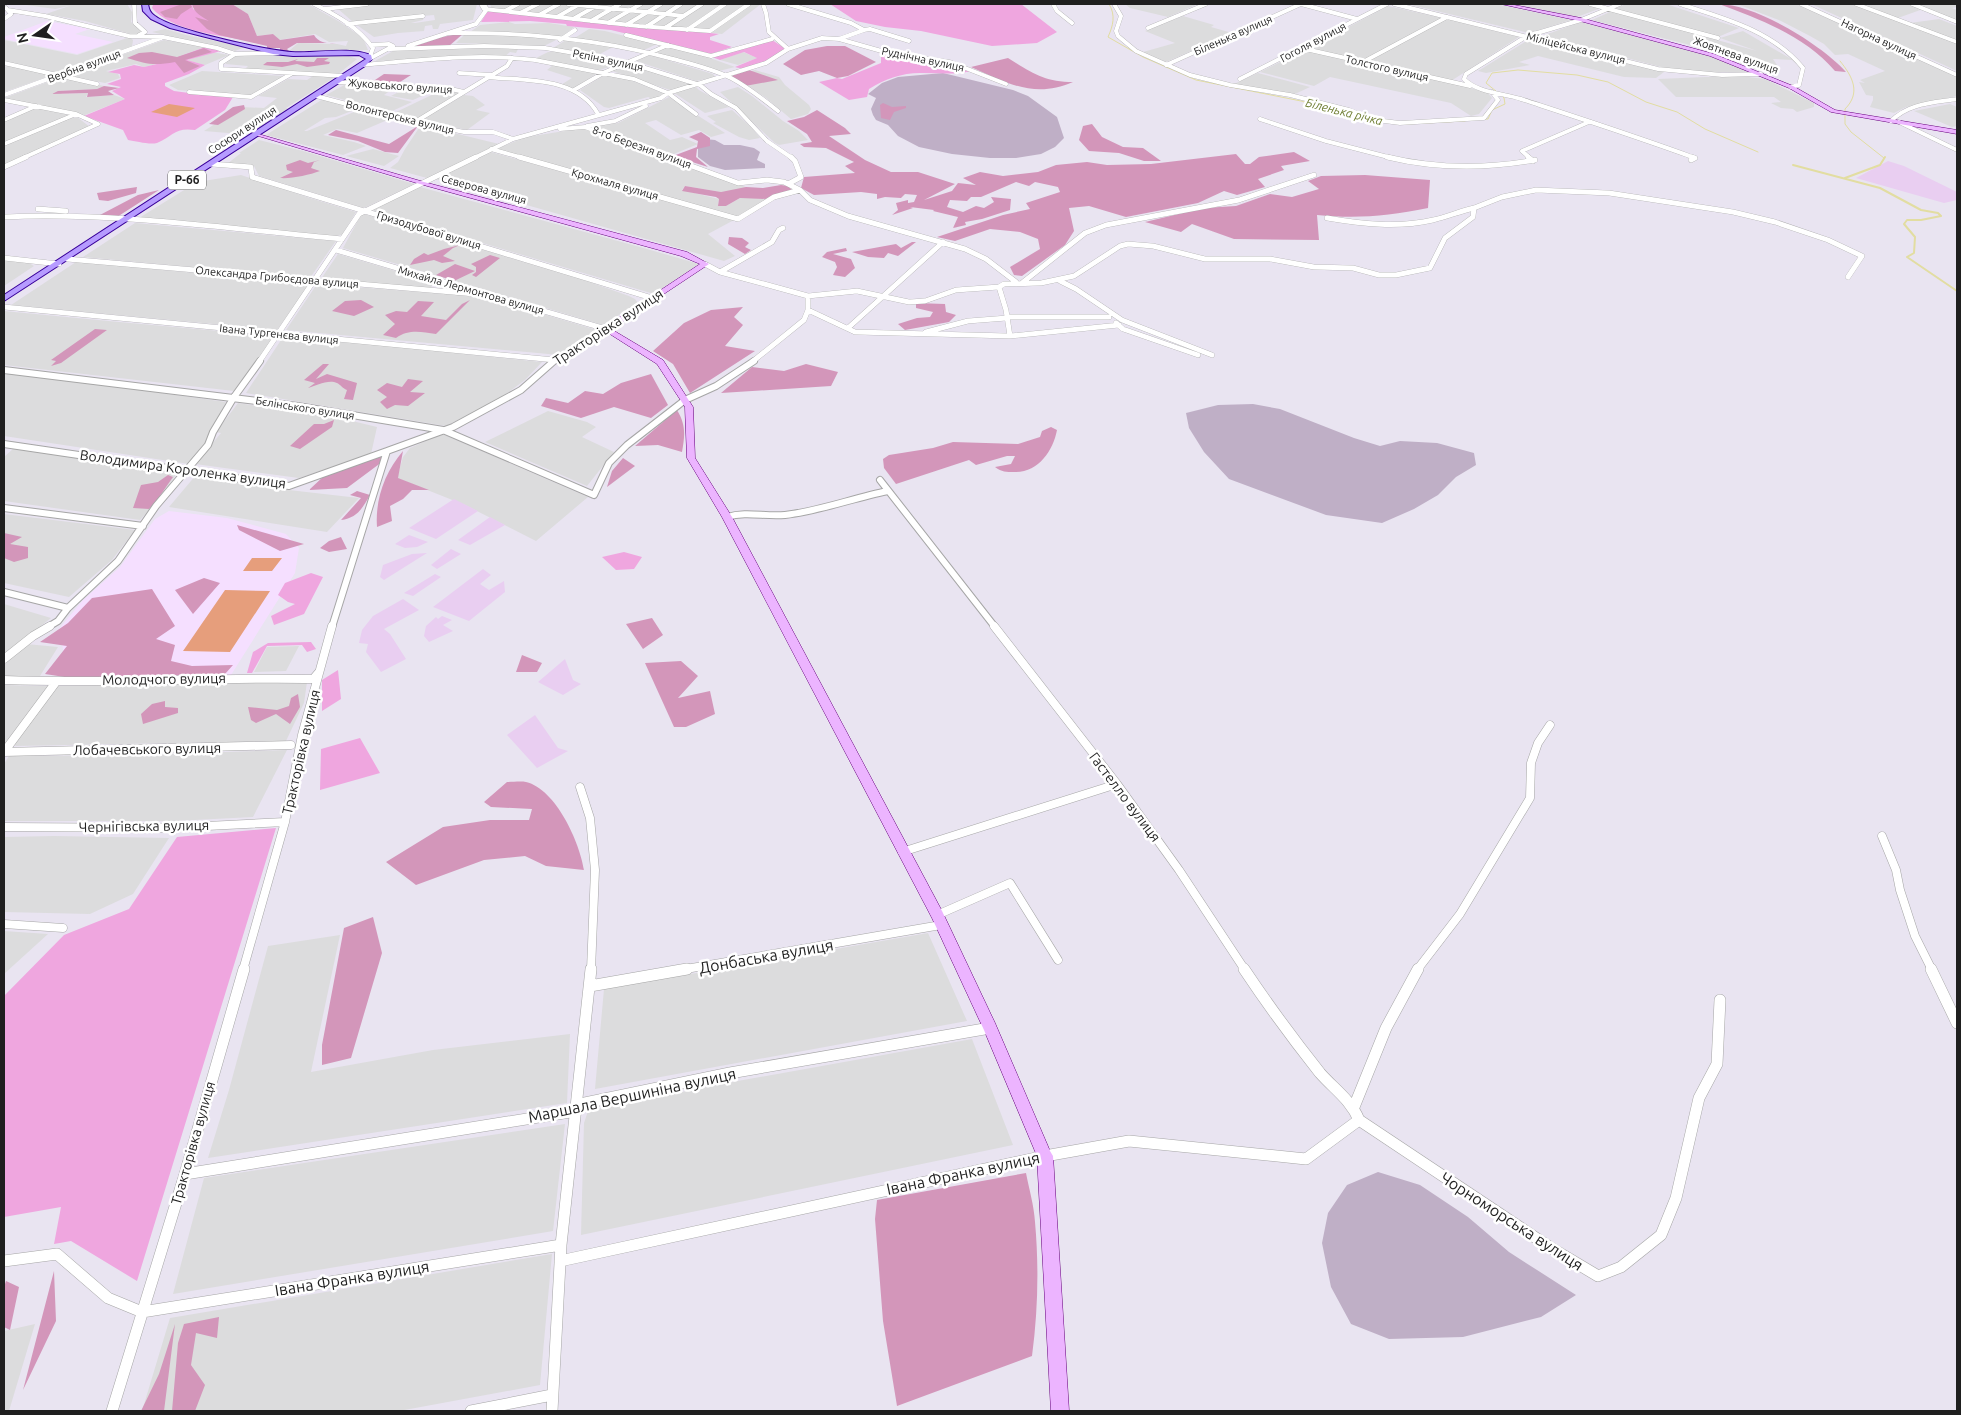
<svg xmlns="http://www.w3.org/2000/svg" width="1961" height="1415" viewBox="0 0 1961 1415" font-family="Ubuntu,sans-serif">
<rect width="100%" height="100%" fill="#e9e4f1"/>
<!-- residential -->
<path fill="#dcdcdd" d="M19,4H127L132,12L131,22L144,32L134,35L85,21L46,14L69,6L55,9Z
M232,4H308L340,22L363,38L368,50L289,51L298,43L337,44L346,46L348,41L329,42L315,34L279,40L273,34L257,36L248,14Z
M373,4H477L473,20L440,24L438,29H433L432,25L425,26L424,31L398,33L374,37L354,23L424,16L423,20L411,23H415L435,20L434,15L353,22L337,8Z
M490,4H761L722,34L489,9L491,7Z
M1125,4H1198L1168,17L1130,8Z
M1407,4H1495L1571,20L1529,33Z
M1513,4H1586L1601,8L1577,17Z
M1626,4H1666L1739,28L1718,37L1614,9Z
M1737,4H1796L1957,77V96L1906,107L1894,113L1870,107L1873,100V96L1866,95L1859,82L1865,83L1860,80L1885,71L1848,54L1835,55L1824,44L1810,36L1781,21Z
M1811,4H1854L1957,43V71Z
M1859,4H1910L1923,9L1898,18Z
M1916,4H1957V7L1952,8L1957,10V21Z
M1388,6L1442,18L1362,61L1307,49Z
M1612,11L1757,51L1720,38L1743,31L1793,60L1773,59L1777,65L1756,69L1686,44L1592,20Z
M1183,16L1214,25L1211,27L1232,33L1166,62L1143,52L1175,43L1145,31Z
M1447,19L1519,37L1451,81L1366,62Z
M1939,19L1957,26V41L1910,23Z
M509,22L515,24L549,23L574,27L562,37L470,32L480,25Z
M1581,22L1712,57L1750,72H1691L1665,68L1542,36Z
M165,29L186,35L245,47L235,51L152,32Z
M589,29L605,31L657,44L644,50L573,39Z
M464,35L519,36L556,40L544,46L456,43Z
M130,37L133,40L132,47L59,73L4,61V40L77,55Z
M164,40L205,47L178,57L174,60L144,67L136,64L106,71L118,74L120,78L105,83L65,75Z
M566,40L586,42L613,47L600,54L553,48Z
M1528,40L1572,51L1664,72L1656,78L1624,77L1538,56L1519,62L1530,65L1486,73L1478,71Z
M668,46L696,53L735,67L719,71L651,53Z
M483,48L518,49L516,53L510,52L503,58L375,61L393,51Z
M1304,50L1471,88L1488,93L1492,98L1479,114L1471,116L1451,103L1330,77L1314,86L1260,72Z
M212,52L229,55L205,65L186,60Z
M548,52H559L621,63L600,70L534,59Z
M743,52L758,58L738,65L720,60Z
M343,54L357,59L337,75L244,70L248,66L225,64L234,56Z
M650,55L713,74L715,77L696,81L636,61Z
M628,64L673,78L691,85L670,90L612,71Z
M9,65L53,75L4,92V67Z
M553,65L599,72L575,88H570L559,86L572,78L547,70Z
M755,70L779,77L785,85L809,105L811,109L808,114L791,119L766,98L734,76Z
M202,71L285,76L251,96L178,90L169,85Z
M1258,73L1310,87L1295,94L1234,84Z
M606,74L618,75L665,94L653,99L648,97L609,108L604,107L580,90Z
M313,76L335,77L286,108L291,109L252,135L204,131L241,107L264,108L277,98L258,96L288,79L307,80Z
M61,77L104,86L97,89L58,91L62,94L88,93L86,97L114,95L125,99L85,115L4,98Z
M1705,77L1740,76L1765,79L1814,103V107L1797,112L1793,109L1781,108L1771,103L1781,102L1774,97H1676L1658,79Z
M348,83L397,86L384,95L412,102L390,112L326,95Z
M408,87L433,91L413,100L391,96Z
M696,87L699,90L729,107L705,113L674,93Z
M738,87L752,96L783,121L799,131L808,140L779,145L775,143L720,92Z
M442,90L459,93L418,119L394,113Z
M464,95L473,96L485,105L476,110L490,113L467,130L422,120Z
M669,97L725,133L711,137L699,130L681,135L656,120L645,123L670,140L682,137L698,144L669,156L593,127L618,123Z
M323,99L357,109L336,117L325,118L304,131H307L359,110L392,118L357,133L337,129L323,135L354,142L366,146L343,155L266,135Z
M1950,104L1957,107V126L1952,127L1914,111Z
M36,108L69,115L4,143V121Z
M732,110L752,128L760,138L749,140L739,137L713,123L716,122L707,116Z
M77,117L90,127L4,166V146L67,119Z
M421,125L499,144L427,178L390,168L398,162L405,149Z
M584,128L666,159L746,187L745,189L721,192L685,186L682,190L719,199L718,204L726,206L742,197L767,199L739,217L496,149L526,137Z
M259,140L303,151L414,184L364,208L259,176L254,166L227,164L241,153H239Z
M373,149L399,156L384,166L346,156Z
M491,152L734,220L708,234L735,256L724,261L435,179Z
M241,175L310,198L356,212L342,235L336,236L139,218L197,182Z
M420,187L640,247L699,264L654,294L371,210Z
M364,214L584,280L629,296L635,299L638,303L603,325L343,248L361,215Z
M135,223L336,241L310,278L83,257Z
M338,254L433,282L431,288L321,279Z
M4,260L29,263L34,266L4,286Z
M76,262L185,272L311,283L277,330L11,305Z
M317,284L485,297L597,330L559,355L286,330Z
M4,311L119,322L275,336L234,391L4,365Z
M283,337L398,347L542,362L525,380L499,399L446,426L246,393Z
M4,373L133,389L226,402L204,447L189,464L4,436Z
M238,403L340,418L377,427L371,454L299,478L195,464L221,433L216,432Z
M548,411L587,422L596,427L582,437L614,452L587,486L485,442Z
M442,434L588,497L536,541L465,505L397,478L403,457L410,448Z
M14,448L177,473L160,498L140,520L4,501V457Z
M196,475L280,489L359,498L327,532L169,507Z
M4,514L135,530L112,560L69,597L4,583Z
M4,604L51,618L4,655Z
M26,644L58,647L40,676L4,677V665Z
M299,646L286,671L254,672L267,647Z
M307,682L304,703L286,741L16,746L14,744L56,686Z
M4,685L48,686L4,745Z
M287,750L253,817L175,821H4V764L9,756L131,755Z
M4,837L54,836L169,838L133,894L90,914L4,912Z
M4,931L48,934L4,974Z
M928,933L967,1021L595,1089L604,989Z
M340,935L311,1072L433,1050L570,1034L567,1103L208,1158L229,1090L268,946Z
M972,1039L1013,1145L581,1235L584,1123L588,1111L721,1084Z
M565,1124L553,1231L173,1294L204,1178Z
M552,1254L540,1385L399,1411H142L170,1318Z
M35,1324L9,1411H4V1331Z"/>
<!-- education -->
<path fill="#f5dfff" d="M47,21L90,29L75,34L113,42L77,54L4,39V37Z
M169,511L227,518L286,534L299,548L295,573L231,675L69,680L59,629L83,600L120,567L155,519Z"/>
<!-- construction -->
<path fill="#bfafc6" d="M943,73L1013,90L1028,96L1057,117L1064,138L1055,147L1041,154L1016,158H990L952,154L919,147L898,136L888,125L876,120L873,115L871,109L876,98L868,94L882,83L898,77Z
M705,139L715,140L724,145H740L754,148L760,152L757,160L765,164V168L725,170L710,166L698,157V148Z
M1253,404L1280,409L1354,438L1380,446L1400,441L1437,443L1474,453L1476,465L1456,477L1438,495L1414,509L1382,523L1326,515L1229,479L1204,452L1189,428L1186,413L1218,405Z
M1378,1172L1420,1185L1468,1217L1509,1252L1576,1295L1541,1317L1463,1337L1389,1339L1351,1324L1331,1287L1322,1243L1328,1213L1347,1185Z"/>
<!-- farmland -->
<path fill="#e9cef1" d="M1888,161L1904,166L1957,192V200L1944,203L1856,178Z
M454,499L478,511L436,539L409,528Z
M490,517L505,525L470,545L458,540Z
M409,535L428,542L417,547L405,548L395,544Z
M451,549L461,554L437,569L431,565Z
M427,553L384,580L380,577L383,565L412,554Z
M483,569L491,575L480,584L489,590L504,581L505,592L469,621L433,607Z
M435,574L441,577L413,596L404,593Z
M403,599L419,610L384,629L390,634L406,659L381,672L366,652L368,644L359,643L362,630L373,616Z
M442,616L452,620L443,625L453,631L429,642L424,636L426,626L436,617L438,619Z
M565,659L573,680L581,684L563,695L538,682Z
M535,715L558,748L568,751L537,768L507,735Z"/>
<!-- grass -->
<path fill="#efa6df" d="M159,4H192L193,9L225,29L248,35V39L244,40C216,35 171,30 152,8L153,5Z
M830,4H1021L1057,32L1037,43L992,46L921,31L885,27L856,21Z
M489,9L719,34L710,37V40L732,47L711,54L611,30L567,26L566,24L530,21L481,22Z
M772,40L786,49C772,57 752,73 735,67L757,58L744,52L720,60L712,57Z
M205,47L221,51L187,60L205,65L189,74L165,83V86L174,91L189,93L233,97L225,110L195,130C175,127 173,136 157,143C149,145 136,141 128,140L123,130L84,116L125,99L112,91L121,87L107,84L121,79L120,74L108,72L134,65L144,67L174,60L178,57Z
M881,54L937,62L971,71C956,75 940,73 924,73C905,72 886,78 869,89L867,97L849,100L819,82L837,78L842,79L881,63Z
M624,552L642,557L634,569L616,570L602,557Z
M311,573L323,577L304,614L274,625L271,616L295,604L288,602L278,595L285,583Z
M311,642L316,649L307,652L302,645L267,646L252,673H247L253,652L268,643Z
M338,670L341,699L322,711V680Z
M360,738L380,773L320,790L321,749Z
M276,828L137,1281L71,1241L54,1244L61,1207L4,1217V996L64,935L129,909L177,837Z"/>
<!-- forest -->
<path fill="#d396ba" d="M182,4H190L192,7L181,14L177,19L165,17L160,12Z
M192,4H232L248,14L257,36L273,34L280,40L314,35C320,45 331,43 340,43H297L287,49L290,52L280,51V48H267V46L219,35L207,29L195,17L209,21C201,16 194,13 192,4Z
M1719,4C1755,4 1822,45 1846,72L1835,71C1806,37 1760,19 1719,4Z
M464,33L449,46L409,48L442,37Z
M827,46H845L876,62L848,76L837,78L819,71L801,75L783,64L805,50Z
M204,48L212,52L185,60L200,66L184,73L175,62C154,66 146,64 127,58L139,53L152,52L177,57Z
M317,58H329L324,61L330,62L329,64L307,67L297,64L282,67L263,65L267,62H288L298,59L295,61L314,62Z
M1008,58C1032,73 1045,82 1073,82C1035,99 1006,83 971,67Z
M749,70L778,80L745,86L731,76Z
M384,74L411,75L397,84L372,82Z
M104,86L119,88L108,91L114,95L87,97L88,93L52,94L58,91L97,89Z
M883,103L892,107L906,106V108L894,112L890,120L881,118L880,105Z
M244,105L245,109L218,125L209,124L233,107Z
M817,110L845,128L851,134L829,136L865,160L891,172H918L955,184L924,200L952,191L958,183L976,185L963,178L980,172L1003,176L1038,172L1056,165L1087,162L1107,165L1151,164L1236,154L1245,164H1250L1259,157L1294,152L1310,161L1281,166L1284,170L1258,179L1265,187L1237,195L1224,191L1198,203L1126,217L1089,206L1069,208L1074,231L1065,245L1022,276L1014,275L1010,267L1040,249L1038,239L1020,232L990,229L955,241L937,237L1003,215L1030,209L1026,203L1060,192L1058,187L1035,182L1029,186L1016,182L981,197H971L967,201L950,200L947,207L963,212L976,206L984,208L994,202L991,197L1011,199L1010,210L982,219L965,222L966,225L953,228L958,217L933,211L934,210L910,207L913,208L892,215L898,210L896,203L908,200V203L914,202L917,195L905,194L901,198L885,197L877,199V194L861,192L814,195L801,188L804,177L855,173L845,166L854,162L826,148L804,147L800,144L812,142L807,134L787,121L804,117Z
M1092,124L1102,137L1123,147L1143,148L1161,161H1144L1119,153L1089,151L1079,140L1083,126Z
M418,126L398,153L385,152L358,141L328,135L336,130L389,144Z
M701,132L710,138V146L697,149L696,157L708,167L673,156L697,147L698,141L689,137Z
M300,160L308,163L320,160L314,162L311,168L320,171C309,175 291,179 280,178L293,172L287,170L286,165Z
M1365,175L1430,180L1428,208C1388,216 1357,219 1317,215L1319,240L1234,239L1192,224L1181,232L1145,222L1204,208L1236,206L1270,194L1292,197L1319,189L1308,181L1321,176Z
M781,185L788,186L792,190L767,199L740,198L726,206H718L719,199L716,197L682,191L685,186L721,192L746,187L763,188Z
M137,187L136,193L108,201L99,200L97,193Z
M159,190L117,217L98,216L138,195Z
M729,237L742,238L749,243L745,247L751,250L745,254L728,244Z
M912,242H916L898,256L888,253L884,258L868,257L852,252L896,244L901,248Z
M460,245L453,248L443,256L455,261L442,263L434,260L410,265L414,259L424,253L428,255L444,249Z
M846,248L847,251L833,254L851,259L855,268L845,277L833,275L837,267L835,262L822,257L827,252Z
M490,255L500,258L476,277L472,275L476,272V267L471,264Z
M455,264L475,271L454,281L436,275Z
M361,300L374,307L354,316L332,311L345,301Z
M470,300L436,334C421,332 409,329 396,338L383,335L395,324L385,315L396,311L407,312L418,301L434,302L421,316L446,320L462,304Z
M916,303L945,304L946,312L956,315L949,322L905,330L898,324L917,318L930,317L933,312L916,308Z
M743,307L734,317L743,325L725,346L755,351L690,393L673,364L653,351L684,323L711,310Z
M95,329L107,330L61,363L51,366L56,361L51,360Z
M323,364H329L316,379L327,374L357,383L353,400L344,399L347,390C342,388 341,385 337,383C328,379 316,386 308,388L315,383L304,380Z
M806,364L838,372L831,386L721,393L752,367L784,371Z
M651,374L668,405L651,418L614,407L581,418L541,406L546,398L568,403L585,391L603,394L621,383Z
M408,379L423,381L410,392L425,393L408,406L395,405L387,409L380,402L387,397L377,390L387,383L402,387Z
M677,410C686,425 685,435 682,452L658,445L635,446Z
M334,420L332,427L300,449L290,446L314,424H324Z
M1051,427L1057,430C1053,451 1038,473 1014,472C1006,472 1002,472 995,467L1011,464L1015,456H1007L976,465L969,460L896,484L884,468L883,459L889,455L933,448L953,442L1018,444L1040,437L1042,431Z
M403,451L398,478L429,490H412L403,499L390,506L392,521L377,527C375,499 385,472 403,451Z
M378,455L386,459L347,488L309,490L324,476Z
M623,458L635,466L607,487L612,471Z
M168,475L173,477L157,500L149,509L133,508L141,485L158,482Z
M357,491L370,495C362,509 357,518 341,520L361,498L350,495Z
M237,525L304,544L280,551L239,530Z
M4,533L22,537L10,544L28,547V558L14,562L4,558Z
M341,537L347,549L329,552L320,548L329,541Z
M204,578L220,583L193,614L175,590Z
M152,589L175,626L156,639L175,645L171,661L192,666L233,665L225,674L71,678L45,674L67,646L40,642L68,623L92,598Z
M652,618L663,635L643,649L626,624Z
M522,655L542,663L537,672H516Z
M681,661L698,676L678,698L710,691L715,714L686,727H674L645,663Z
M298,694L300,707L290,724L276,714L256,723L251,720L248,707L277,710L289,706L291,698Z
M165,701V707L178,708V713L143,724L141,714L152,704Z
M507,782C513,782 521,781 526,782C556,789 580,843 584,870L546,866L525,856L484,860L416,885L386,862L443,827L490,820H529L532,809L491,807L484,802Z
M373,917L382,953L351,1058L322,1065V1045L344,928Z
M1026,1173C1029,1189 1034,1205 1035,1222C1039,1266 1038,1311 1032,1356L897,1406L883,1321L875,1219L877,1200Z
M54,1271L56,1321L23,1390Z
M6,1281L19,1287L10,1330L4,1327V1287Z
M219,1317L217,1338L196,1333L191,1365L205,1385L195,1411H172L178,1343L184,1324Z
M175,1324L164,1411H141L159,1374Z"/>
<!-- pitch -->
<path fill="#e69e7c" d="M169,104L195,108L177,117L151,112Z
M252,558H282L272,571H243Z
M225,590L270,591L230,652L183,651Z"/>
<g fill="none" stroke-linecap="round" stroke-linejoin="round">
<!-- stream-far1 -->
<path stroke="#e2dda1" stroke-width="1" d="M1109,4C1116,15 1113,26 1108,37L1143,57L1196,80L1301,101L1375,121
M1840,61C1853,77 1861,93 1845,109V124L1851,132L1884,158
M1497,92L1486,83L1492,73L1518,70L1577,75L1608,82L1646,102L1677,112L1705,129L1758,152
M1483,119H1488L1492,110L1505,104L1504,98L1501,95
M1406,124L1465,121"/>
<!-- stream -->
<path stroke="#e2dda1" stroke-width="2" d="M1793,165L1880,188L1921,210L1938,213L1941,216L1921,220H1907L1904,224L1915,237L1914,253L1907,257L1957,291
M1845,178L1880,165L1885,157"/>
<defs>
<path id="minor-far4" d="M134,4L135,23L145,32L139,35
M314,4C336,15 358,27 373,48L369,59
M481,4L484,9L639,26L710,31L749,4
M568,4L684,16
M763,4L766,13L769,32L788,49L822,38L839,39L864,30
M788,4L851,23L864,30L870,29L909,41
M1053,4L1057,11L1072,23
M1114,4L1121,16L1116,31L1118,36L1136,51L1190,75L1230,85L1290,95L1349,110L1376,120L1400,123L1484,118L1498,100L1492,92
M1394,4L1658,69L1722,75L1761,74
M1590,4L1718,38
M1620,4L1581,20L1527,36L1466,74L1464,79C1478,93 1502,93 1521,99C1579,118 1638,137 1695,158
M1680,4C1724,18 1773,31 1803,68L1799,85L1791,87
M1801,4L1957,75
M1856,4L1957,42
M1912,4L1957,22
M325,9L367,4
M8,10L45,16L129,36L163,37L217,48L235,54L278,53
M505,11L518,4
M520,13L538,4
M539,15L559,4
M557,17L578,5
M4,19L11,14L6,8
M573,19L596,6
M591,21L620,4
M608,23L641,4
M347,24L423,16
M626,25L661,4
M646,27L681,4
M665,28L702,4
M1148,28L1206,4
M687,30L725,4
M449,33C524,32 600,39 673,59C692,64 713,69 731,78C748,87 763,99 778,111
M626,35L711,56L772,39
M839,39L892,54L950,62L1006,84
M560,40L575,30
M408,46L476,24L487,9L485,6
M1301,48L1470,86
M390,49L484,46L545,48L626,62L700,85L711,94L736,108L767,141L792,158
M235,54L221,63V69L345,76
M369,59L393,46L389,44L372,45
M1363,62L1447,17
M4,63L97,84
M363,65C420,60 478,53 535,60L634,79L668,93L696,114
M1166,65L1301,4L1357,19
M459,73L491,75
M487,77C524,81 577,76 598,114
M1240,79L1387,4
M337,82L451,89L464,92
M574,90L605,72L668,45
M189,92L251,97L291,74
M4,95L161,38
M316,96L415,122L464,132H493L513,139
M4,100L76,114L98,124
M1260,119L1326,141L1392,158
M4,120L36,106
M1891,121C1909,103 1933,103 1957,99
M415,122L507,66L512,58
M1899,122L1957,150
M587,126L615,121L646,106
M560,129L585,127L670,158
M4,144L76,114
M491,149L523,158
M23,158L98,124
M474,158L513,139L661,98L668,93L766,63L788,49
M1530,158L1522,151L1589,122"/>
<path id="minor-far3" d="M519,157L738,219L774,197L800,190
M667,157L738,183L767,180L784,182L800,190L810,200L848,216L965,249L986,259L1016,282
M1387,157C1437,169 1485,169 1535,160
M1528,157L1533,161
M1691,160L1695,158L1692,157
M211,164L251,167L252,177L652,298
M4,167L26,157
M788,184L801,177L795,161L791,157
M38,209L66,211
M4,217C117,212 230,229 342,239
M1327,218C1362,224 1398,228 1433,220C1447,217 1460,211 1474,208
M336,250L471,290
M4,258L59,264
M67,259L487,295
M705,264L720,272L808,296V310L804,320L752,362
M720,272L772,242L779,230L783,228
M1060,281L1076,289L1122,320L1212,355
M1022,283L1085,233L1106,225L1239,200L1314,175
M999,287L1006,310L1010,336
M482,293L606,329
M808,296L857,291L909,302L925,301L956,290L999,287L1004,284L1041,283L1074,276L1120,246L1128,244L1153,246L1205,259H1270L1314,267L1353,268L1379,275H1396L1430,268L1445,238L1473,217L1474,208L1502,197L1536,190L1609,193L1733,212L1775,222L1828,240L1862,256L1848,277
M4,307L555,360
M808,310L855,332L1010,336L1119,325
M1007,317H1109
M1116,323L1123,329L1198,355
M848,328L943,242
M926,332L968,321L1007,318
M259,362L359,214L476,157
M552,362L606,329"/>
<path id="minor-far2" d="M4,370L298,406L443,430L594,495L609,463L627,445L685,400L716,386L754,361
M4,444L289,486L387,451
M880,480L995,627
M4,508L143,526
M727,517C747,511 765,517 785,515C820,511 853,498 888,491
M4,592L68,608
M48,627L58,621L68,608L118,561L156,506L208,445L213,432L234,397L260,361
M332,627L387,451L453,427L521,390L554,361"/>
<path id="minor-far1" d="M994,626L1117,784L1179,870L1245,970
M4,659L33,636L50,626
M4,680C107,684 210,677 313,679L319,672
M4,752L291,745
M4,752L56,682
M580,787L590,818L595,870L591,970
M4,827L168,828L285,822
M1882,836L1896,870L1900,890L1915,936L1932,970
M902,852L1117,784
M937,915L1010,883L1058,960
M4,924L63,928
M243,970L285,822L302,735L332,626
M680,970L941,925
M1417,970L1460,914L1530,798L1531,763L1538,743L1550,725"/>
<path id="minor" d="M1244,969C1268,1005 1293,1039 1320,1073C1334,1089 1351,1100 1359,1120
M1931,969L1957,1023
M590,986L687,969
M1354,1107L1386,1028L1418,969
M1359,1120L1551,1248L1598,1276L1621,1267L1661,1235L1676,1198L1699,1098L1717,1064L1720,1000
M185,1174L576,1111L585,1103L730,1073L990,1028
M4,1261L57,1254L108,1298L142,1312L561,1245
M560,1261L1045,1156L1129,1141L1306,1159L1359,1120
M112,1411L185,1174L244,969
M471,1411L552,1395
M552,1411L561,1245L591,969"/>
<path id="secondary" d="M1501,4H1509L1581,18L1714,54L1793,86L1835,110L1957,130V134L1831,112L1789,88L1710,56L1580,21Z
M255,133L424,182L687,252L709,264L611,329L663,360L693,407L695,458L732,517L942,911L995,1023L1050,1151L1053,1156L1069,1411H1051L1037,1156L984,1030L932,918L722,517L687,458L685,407L657,364L602,329L700,264L681,256L420,184L255,135Z"/>
<path id="primary" d="M142,4H148C149,9 150,13 155,16C173,30 266,50 291,52C317,54 346,46 371,55L372,59L365,66L4,301V295L366,59L359,55L293,56L273,54L170,28L151,19L143,11Z"/>
</defs>
<!-- minor-far4 casing -->
<use href="#minor-far4" stroke="#a6a6a6" stroke-width="4.5"/>
<!-- minor-far3 casing -->
<use href="#minor-far3" stroke="#a6a6a6" stroke-width="5.5"/>
<!-- minor-far2 casing -->
<use href="#minor-far2" stroke="#a6a6a6" stroke-width="8"/>
<!-- minor-far1 casing -->
<use href="#minor-far1" stroke="#a6a6a6" stroke-width="9"/>
<!-- minor casing -->
<use href="#minor" stroke="#a6a6a6" stroke-width="12"/>
<!-- secondary casing -->
<use href="#secondary" stroke="#65007c" stroke-width="1"/>
<!-- primary casing -->
<use href="#primary" stroke="#39009a" stroke-width="2"/>
<!-- minor-far4 -->
<use href="#minor-far4" stroke="#fff" stroke-width="4"/>
<!-- minor-far3 -->
<use href="#minor-far3" stroke="#fff" stroke-width="5"/>
<!-- minor-far2 -->
<use href="#minor-far2" stroke="#fff" stroke-width="6"/>
<!-- minor-far1 -->
<use href="#minor-far1" stroke="#fff" stroke-width="8"/>
<!-- minor -->
<use href="#minor" stroke="#fff" stroke-width="11"/>
<!-- secondary -->
<use href="#secondary" fill="#ecb4ff" fill-rule="evenodd"/>
<!-- primary -->
<use href="#primary" fill="#b69bff" fill-rule="evenodd"/>
</g>
<g text-anchor="middle" stroke-width="5" stroke-linejoin="round" paint-order="stroke">
<!-- far-street labels -->
<g font-size="11" fill="#1f1f1f" stroke="#fff">
<text transform="translate(1233 35) rotate(-24)" y="4">Біленька вулиця</text>
<text transform="translate(1879 39) rotate(25)" y="4">Нагорна вулиця</text>
<text transform="translate(1313 42) rotate(-28)" y="4">Гоголя вулиця</text>
<text transform="translate(1576 48) rotate(14)" y="4">Міліцейська вулиця</text>
<text transform="translate(1736 55) rotate(20)" y="4">Жовтнева вулиця</text>
<text transform="translate(923 59) rotate(12)" y="4">Руднічна вулиця</text>
<text transform="translate(608 60) rotate(12)" y="4">Рєпіна вулиця</text>
<text transform="translate(84 66) rotate(-20)" y="4">Вербна вулиця</text>
<text transform="translate(1387 68) rotate(13)" y="4">Толстого вулиця</text>
<text transform="translate(400 86) rotate(4)" y="4">Жуковського вулиця</text>
<text transform="translate(400 117) rotate(14)" y="4">Волонтерська вулиця</text>
<text transform="translate(242 130) rotate(-33)" y="4">Сосюри вулиця</text>
<text transform="translate(642 147) rotate(20)" y="4">8-го Березня вулиця</text>
<text transform="translate(615 184) rotate(16)" y="4">Крохмаля вулиця</text>
<text transform="translate(484 189) rotate(15)" y="4">Сєверова вулиця</text>
<text transform="translate(429 230) rotate(17)" y="4">Гризодубової вулиця</text>
<text transform="translate(277 277) rotate(5)" y="4">Олександра Грибоєдова вулиця</text>
<text transform="translate(471 290) rotate(16)" y="4">Михайла Лермонтова вулиця</text>
<text transform="translate(279 334) rotate(6)" y="4">Івана Тургенєва вулиця</text>
<text transform="translate(305 408) rotate(9)" y="4">Бєлінського вулиця</text>
</g>
<!-- far-water labels -->
<g font-size="12" font-style="italic" fill="#6e7d32" stroke="#fff">
<text transform="translate(1344 112) rotate(14)" y="4">Біленька річка</text>
</g>
<!-- shield labels -->
<rect fill="#fff" stroke="#626262" stroke-width="1" x="168" y="170.5" width="38" height="19" rx="4"/>
<g font-size="12" font-weight="bold" fill="#1f1f1f">
<text x="187" y="184">Р-66</text>
</g>
<!-- street labels -->
<g font-size="14" fill="#1f1f1f" stroke="#fff">
<text transform="translate(608 327) rotate(-33)" y="5">Тракторівка вулиця</text>
<text transform="translate(183 469) rotate(8)" y="5">Володимира Короленка вулиця</text>
<text transform="translate(164 679) rotate(-1)" y="5">Молодчого вулиця</text>
<text transform="translate(147 749) rotate(-1)" y="5">Лобачевського вулиця</text>
<text transform="translate(301 752) rotate(-77)" y="5">Тракторівка вулиця</text>
<text transform="translate(1125 797) rotate(53)" y="5">Гастелло вулиця</text>
<text transform="translate(144 826) rotate(-1)" y="5">Чернігівська вулиця</text>
<text transform="translate(193 1143) rotate(-74)" y="5">Тракторівка вулиця</text>
</g>
<!-- near-street labels -->
<g font-size="16" fill="#1f1f1f" stroke="#fff">
<text transform="translate(766 956) rotate(-10)" y="6">Донбаська вулиця</text>
<text transform="translate(632 1095) rotate(-12)" y="6">Маршала Вершиніна вулиця</text>
<text transform="translate(963 1173) rotate(-12)" y="6">Івана Франка вулиця</text>
<text transform="translate(1512 1221) rotate(33)" y="6">Чорноморська вулиця</text>
<text transform="translate(352 1278) rotate(-9)" y="6">Івана Франка вулиця</text>
</g>
</g>
<!-- border -->
<rect width="1961" height="1415" fill="none" stroke="#1f1f1f" stroke-width="10"/>
<!-- north arrow -->
<g transform="translate(35 35) rotate(257)" stroke="#ffffff" stroke-width="4" paint-order="stroke">
<path d="M0-4L9 19L0 12L-9 19Z" fill="#1f1f1f"/>
<text y="-8" font-size="14" font-weight="bold" text-anchor="middle" fill="#1f1f1f">N</text>
</g>
</svg>
